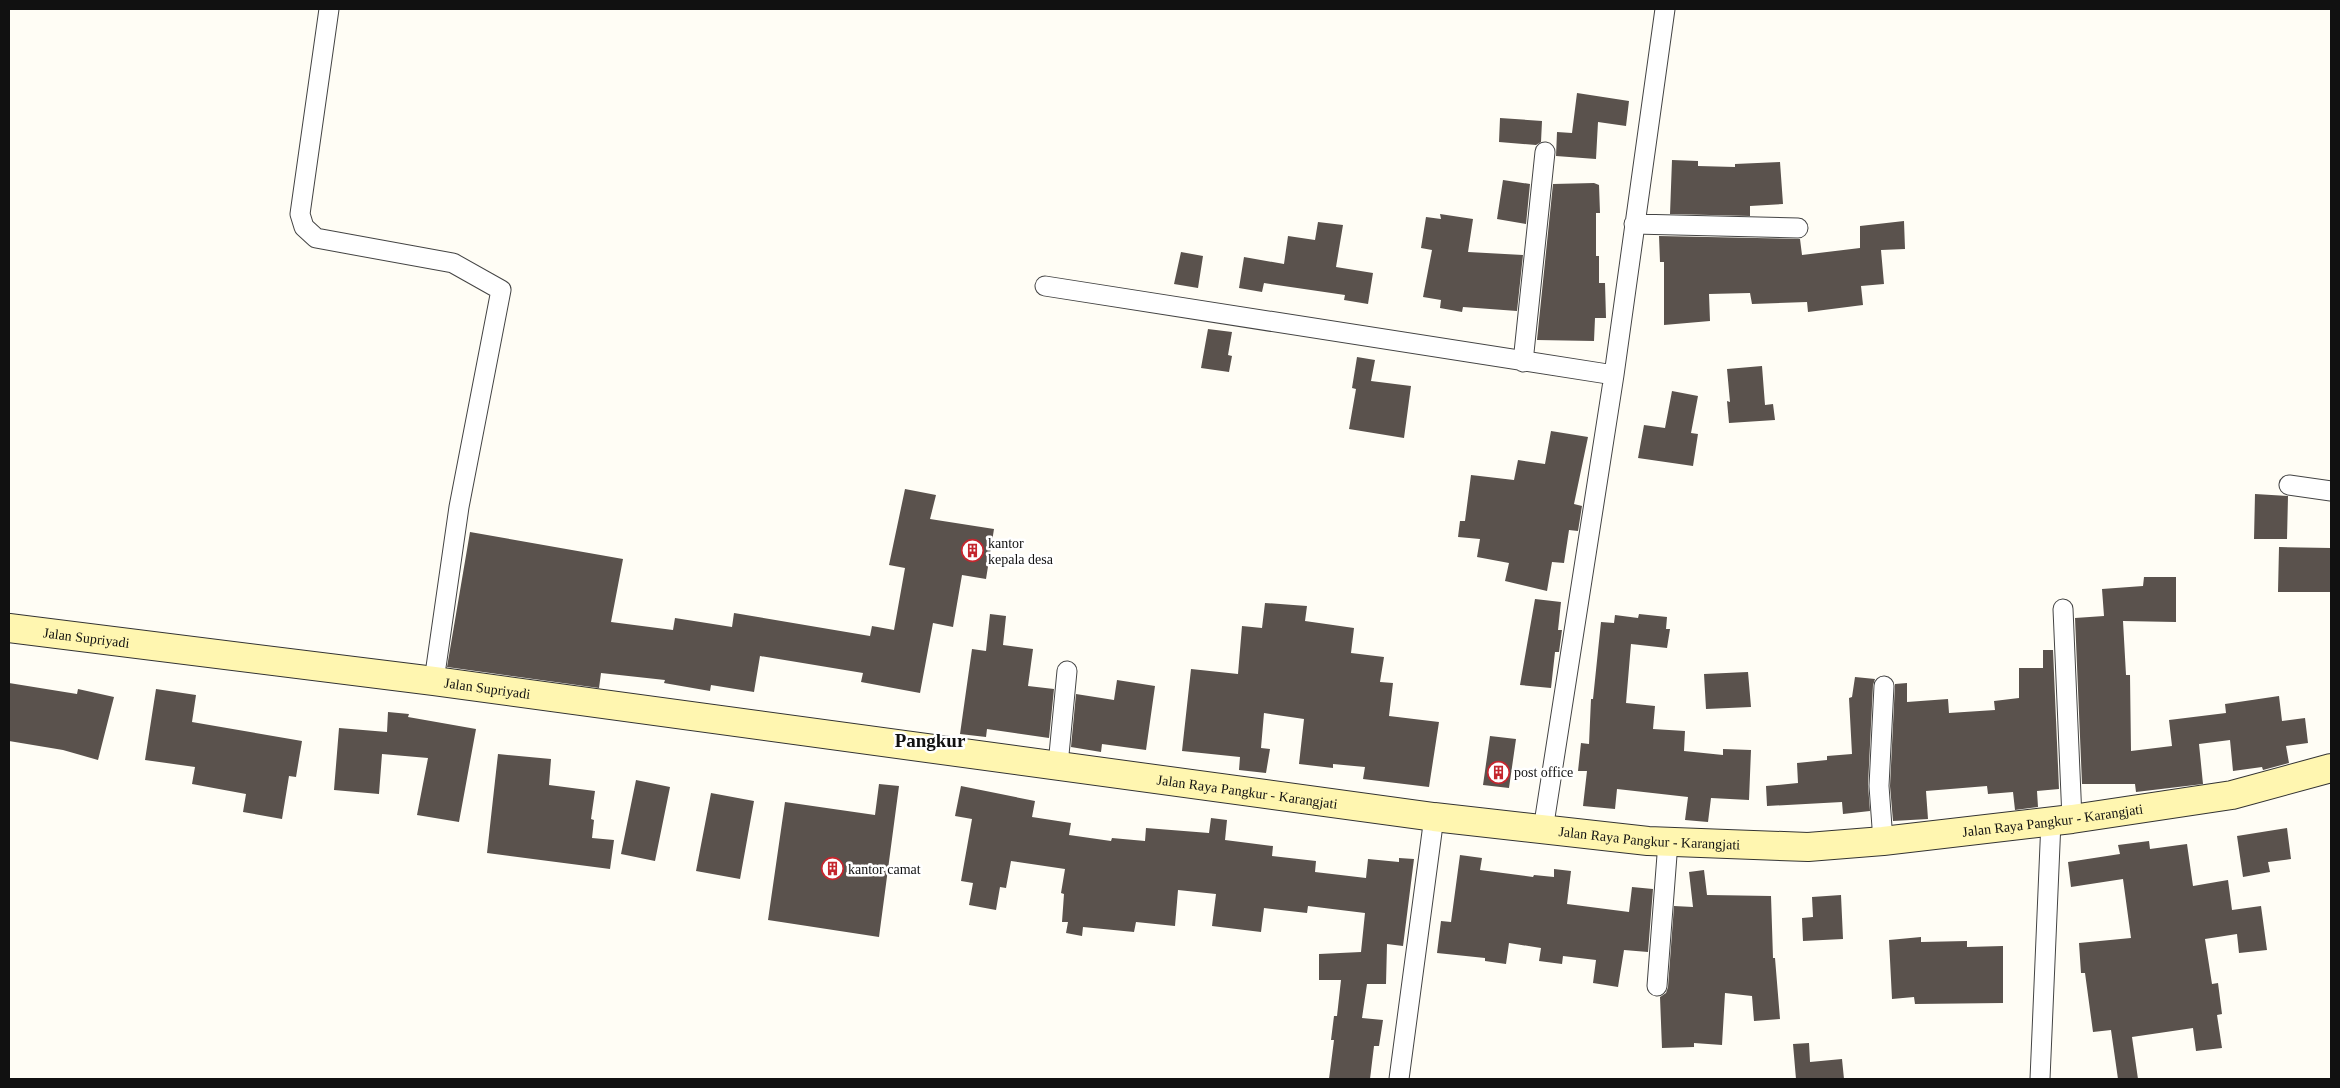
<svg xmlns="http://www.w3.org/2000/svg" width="2340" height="1088" viewBox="0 0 2340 1088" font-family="'Times New Roman',serif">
<rect width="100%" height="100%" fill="#fffdf5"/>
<!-- building -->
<path fill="#5a524d" d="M1577,93L1629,101L1626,126L1598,122L1596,159L1556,156L1557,132L1572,133Z
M1500,118L1542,121L1541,142L1536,145L1499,142Z
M1672,160L1698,161V166L1735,167V164L1780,162L1783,204L1750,206V216L1670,214Z
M1503,180L1530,184L1526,224L1497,219Z
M1594,183L1599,185L1600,213H1596V256H1599V283H1605L1606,318H1595L1594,341L1537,340L1553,184Z
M1440,214L1473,219L1468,252L1523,255L1517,311L1463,307L1462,312L1440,308L1441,300L1423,297L1432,250L1421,248L1426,217L1441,219Z
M1904,221L1905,249L1881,250L1884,284L1861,286L1863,305L1808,312L1807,302L1752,304L1750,293L1709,294L1710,321L1664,325V262H1660L1659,236L1800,239L1802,255L1860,248V226Z
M1318,222L1343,225L1336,267L1373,273L1368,304L1344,300L1345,295L1264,283L1262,292L1239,288L1244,257L1284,264L1288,236L1315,240Z
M1181,252L1203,256L1198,288L1174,284Z
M1208,329L1232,332L1228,355L1232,356L1229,372L1201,368Z
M1357,357L1375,360L1371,381L1411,386L1404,438L1349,429L1356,389L1352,388Z
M1762,366L1765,405L1773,404L1775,420L1729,423L1727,401L1730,402L1727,369Z
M1672,391L1698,396L1691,433L1698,434L1693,466L1638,458L1644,425L1665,428Z
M1551,431L1588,437L1574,504L1582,506L1578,531L1569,530L1564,563L1552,562L1547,591L1505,581L1509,563L1477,557L1480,539L1458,537L1460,521H1465L1471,475L1514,480L1518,460L1545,464Z
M905,489L936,495L930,519L994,529L986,579L962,575L953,627L933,623L920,693L861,682L863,673L760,656L754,692L711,685L710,691L664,683L665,680L601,673L599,688L447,667L470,532L623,559L611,622L673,630L675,618L732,627L734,613L870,636L872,626L894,630L905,568L889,565Z
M2255,494L2288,496L2287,539H2254Z
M2279,547L2331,548V592H2278Z
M2144,577H2176V622L2123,621L2126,675H2130L2131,751L2172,746L2169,720L2226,713L2225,704L2279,696L2282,721L2305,718L2308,743L2286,746L2289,763L2263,770L2262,767L2233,771L2230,740L2199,744L2203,784L2136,792L2135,784H2082L2075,618L2104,616L2102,589L2143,586Z
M1535,599L1561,602L1558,630H1562L1559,652H1555L1551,688L1520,685Z
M1265,603L1307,606L1305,621L1354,628L1351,653L1384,657L1380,682L1393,683L1389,716L1439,722L1429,787L1363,779L1365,767L1333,764V768L1299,764L1304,719L1264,713L1261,748L1270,749L1266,773L1239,770L1240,757L1182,751L1191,669L1238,674L1242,626L1262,628Z
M990,614L1006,616L1003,645L1033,649L1028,686L1054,689L1049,738L987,729L986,737L960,734L972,649L986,651Z
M1639,614L1667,617L1666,629H1670L1667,648L1631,644L1626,703L1655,706L1653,729L1685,731L1684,751L1723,755V749L1751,750L1749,800L1711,798L1708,822L1685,820L1688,797L1617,789L1615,809L1583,806L1587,771H1578L1581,743L1589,744L1591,699H1593L1601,622L1614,623L1615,615L1638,618Z
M2043,650H2053L2059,789L2037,791L2038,807L2015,810L2013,792L1988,794L1987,786L1926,791L1928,819L1893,821L1890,786L1895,684L1907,683V702L1948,699L1949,713L1995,710L1994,701L2019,698V668H2043Z
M1748,672L1751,707L1706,709L1704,674Z
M1855,677L1875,679L1873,685L1868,785L1870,811L1843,814L1842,802L1767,806L1766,786L1798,783L1797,763L1827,760V756L1852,754L1849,698L1852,697Z
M1117,680L1155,686L1146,750L1102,744L1101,752L1071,747L1076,694L1114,700Z
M9,683L77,694L78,689L114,697L98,760L63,750L9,741Z
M156,689L196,695L192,722L302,741L296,777L289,776L282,819L243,812L246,794L192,784L195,767L145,760Z
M388,712L409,714L408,717L476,729L459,822L417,815L428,758L382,754L379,794L334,790L339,728L387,732Z
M1490,736L1516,739L1509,788L1483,785Z
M498,754L551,759L549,785L595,791L591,819L594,820L592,838L614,840L610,869L487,853Z
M636,780L670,787L655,861L621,854Z
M879,784L899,786L879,937L768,920L785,802L875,815Z
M961,786L1035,801L1032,817L1071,823L1069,835L1111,841L1112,838L1145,841L1146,828L1209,833L1211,818L1227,820L1225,840L1273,846L1272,856L1316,861L1315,872L1366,878L1368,859L1399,862V858L1414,859L1403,946L1387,944L1386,984H1367L1362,1018L1383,1020L1379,1046H1374L1370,1079H1329L1334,1040H1331L1334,1016H1337L1341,980H1319V954L1361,952L1365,913L1308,906L1307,913L1264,908L1261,932L1212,926L1216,894L1178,890L1175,926L1136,922L1134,932L1083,927L1082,936L1066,933L1068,922H1062L1064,894L1061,893L1065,869L1011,861L1006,888L1000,887L996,910L969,905L973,883L961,881L972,819L955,816Z
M711,793L754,801L740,879L696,871Z
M2287,828L2291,859L2268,862L2270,872L2243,877L2237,836Z
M2149,841L2150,849L2187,844L2193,886L2228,880L2232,910L2261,906L2267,950L2239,953L2237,934L2205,939L2212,984L2218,983L2222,1014L2217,1015L2222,1048L2196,1051L2193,1028L2132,1037L2138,1079H2118L2111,1030L2093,1032L2085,973H2081L2079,943L2131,938L2123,879L2071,887L2068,862L2120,854L2118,845Z
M1460,855L1482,858L1480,870L1533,877L1534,875L1554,877V869L1571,871L1567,904L1629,912L1632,887L1653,889L1648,952L1624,950L1618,987L1593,983L1596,960L1563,956L1562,964L1539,961L1541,948L1509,943L1506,964L1485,961V958L1437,953L1441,921L1451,922Z
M1704,870L1707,895L1771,896L1773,958H1775L1780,1019L1754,1021L1752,996L1725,993L1722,1045L1694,1043V1047L1662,1048L1660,997L1666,993L1668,987L1674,906L1693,907L1689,872Z
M1841,895L1843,939L1803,941L1802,918L1813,917L1812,897Z
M1921,937V942L1967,941V947L2003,946V1003L1915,1004L1914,997L1892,999L1889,940Z
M1809,1043L1810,1062L1842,1059L1844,1079H1796L1793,1044Z"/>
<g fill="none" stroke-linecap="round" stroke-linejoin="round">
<defs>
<path id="minor" d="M329,9L300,214L304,227L316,238L453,263L501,290L459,507L434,681
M1634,224L1798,228
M1045,286L1614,375
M1523,362L1545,152
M2289,485L2331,491
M2063,609L2072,819
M1058,765L1067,671
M1543,830L1614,375L1665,9
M1883,841L1879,786L1884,686
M1657,986L1668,842
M1399,1079L1434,817
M2040,1079L2051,821"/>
<g id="secondary">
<path id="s1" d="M9,628L434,681L1434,817L1648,841L1808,847L1883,841L2072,819L2232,795L2331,768"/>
</g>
</defs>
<!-- minor casing -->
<use href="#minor" stroke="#444" stroke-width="21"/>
<!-- secondary casing -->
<use href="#secondary" stroke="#333" stroke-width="30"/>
<!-- minor -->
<use href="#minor" stroke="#fff" stroke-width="19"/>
<!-- secondary -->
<use href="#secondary" stroke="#fff6b0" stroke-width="28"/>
</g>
<!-- icons -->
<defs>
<symbol id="building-ring" viewBox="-11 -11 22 22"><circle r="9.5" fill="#fff" stroke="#c4262e" stroke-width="1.5"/><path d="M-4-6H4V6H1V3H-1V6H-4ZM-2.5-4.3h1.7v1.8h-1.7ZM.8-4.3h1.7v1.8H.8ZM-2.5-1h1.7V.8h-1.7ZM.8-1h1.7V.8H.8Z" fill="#c4262e"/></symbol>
</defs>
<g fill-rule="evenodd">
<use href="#building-ring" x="960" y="538" width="25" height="25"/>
<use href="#building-ring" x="1486" y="760" width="25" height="25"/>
<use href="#building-ring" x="820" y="856" width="25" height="25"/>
</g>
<g text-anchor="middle" stroke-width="5" stroke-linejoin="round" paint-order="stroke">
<!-- poi labels -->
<g font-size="14" fill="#111" stroke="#fff" text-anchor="start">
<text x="988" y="548">kantor<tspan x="988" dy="16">kepala desa</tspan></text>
<text x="1514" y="777">post office</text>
<text x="848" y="874">kantor camat</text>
</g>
<!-- street labels -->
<g font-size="14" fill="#111" stroke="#fff">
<text dy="5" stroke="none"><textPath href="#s1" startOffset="78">Jalan Supriyadi</textPath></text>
<text dy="5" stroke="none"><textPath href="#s1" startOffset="482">Jalan Supriyadi</textPath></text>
<text dy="5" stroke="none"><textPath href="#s1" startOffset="1249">Jalan Raya Pangkur - Karangjati</textPath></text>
<text dy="5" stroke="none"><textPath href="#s1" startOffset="2059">Jalan Raya Pangkur - Karangjati</textPath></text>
<text dy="5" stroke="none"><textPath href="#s1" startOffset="1654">Jalan Raya Pangkur - Karangjati</textPath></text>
</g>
<!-- district labels -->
<g font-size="19" font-weight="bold" fill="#111" stroke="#fff">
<text x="930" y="747">Pangkur</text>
</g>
</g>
<!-- border -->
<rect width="2340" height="1088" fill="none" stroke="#111111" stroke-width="20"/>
</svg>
